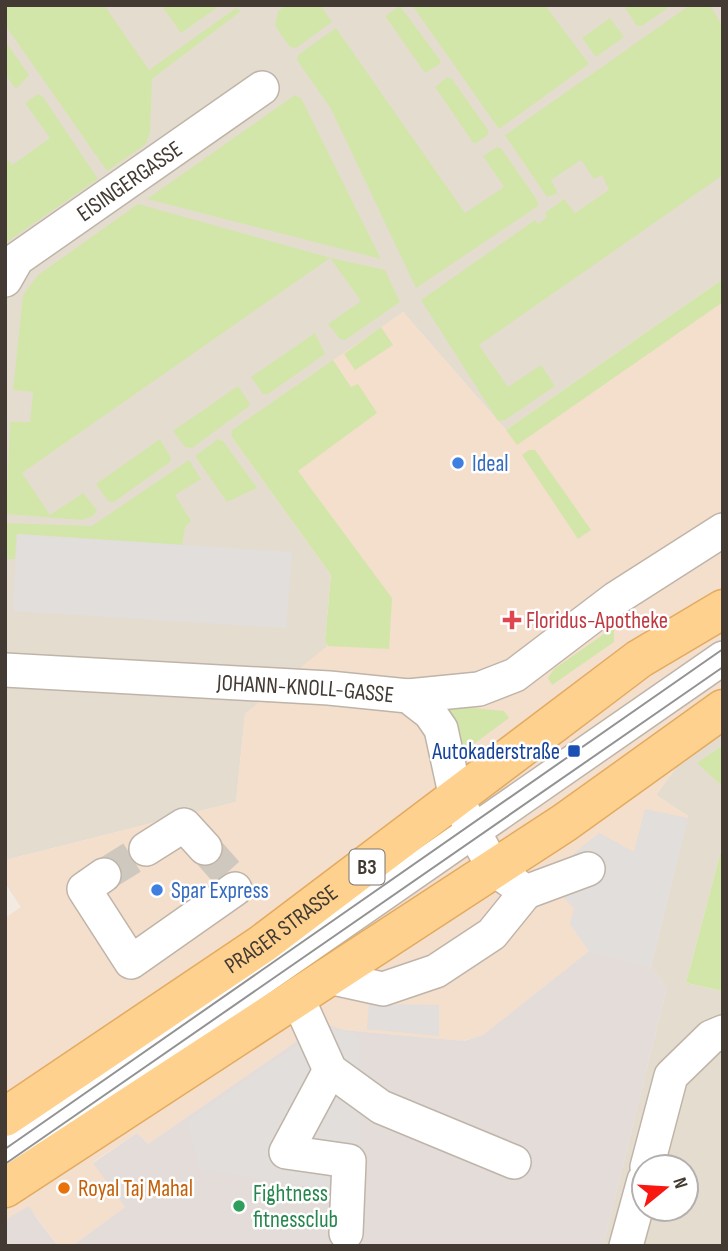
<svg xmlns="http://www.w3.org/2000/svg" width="728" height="1251" viewBox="0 0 728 1251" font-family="'Sofia Sans Condensed',sans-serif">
<rect width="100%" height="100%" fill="#f1ebe2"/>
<!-- residential -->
<path fill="#e5dcd0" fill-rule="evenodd" d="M5,5H723V279L506,430L403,312L231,436L331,575L325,641L328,646L245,714L236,802L5,860Z
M723,704V745L698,763L723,787V843L686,983L723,991V1246H603L667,987L651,967L688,816L656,795ZM644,1167H686V1209H644Z"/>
<!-- commercial -->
<path fill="#f4decc" d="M723,279V704L656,795L688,816L651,967L589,951L483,1035L463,1041L344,1030L323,1023L148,1144L137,1133L93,1162L125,1207L72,1246H58L29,1207L5,1220V918L21,907L5,883V860L236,802L245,714L327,646L325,641L331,575L231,436L232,430L403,312L506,430Z"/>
<!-- industrial -->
<path fill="#e3dcd8" d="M589,951L651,967L667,987L603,1246H72L125,1207L93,1163L137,1133L148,1144L323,1023L344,1030L464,1041L483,1035Z
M29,1206L38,1220L58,1246H5V1220Z"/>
<!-- green -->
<path fill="#d2e6aa" d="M5,5H104L149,70L236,8L241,11L152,79L150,132L146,144L107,171L5,25Z
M168,5H221L181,33L163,8Z
M286,5H320L332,22L296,48L290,47L275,26L278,11Z
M412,5H545L589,64L499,129Z
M629,5H672L642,26H637L625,8Z
M690,5H710L723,27V175L479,345L508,387L541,365L555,386L505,420L498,421L421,300L535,220L538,224L547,217L545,213L564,199L575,213L609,190L602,175L594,179L581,160L551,180L558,193L547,197L505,135Z
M400,6L440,60V64L425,73L385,16Z
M610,18L624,37L596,57L582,38Z
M336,28L465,213L504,187L483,156L497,147L501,148L537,200L538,206L416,288L331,109L297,60L299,54Z
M5,41L29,75L16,89L5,74Z
M447,77L452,79L488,130V135L474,144L435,87Z
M38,94L43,97L98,179L7,242L5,156L12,165L50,138L25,103Z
M295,95L301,98L381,259L147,199Z
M138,204L331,258L385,270L400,302L345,340L340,339L328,324L361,301L330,258L22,473L50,515L83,493L97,510L93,516L82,520L6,514L10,422H30L33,392L13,390L23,295L38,275Z
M723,279V302L517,445L506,430Z
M381,327L393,345L355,370L344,354Z
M315,333L325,354L268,394H263L251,377Z
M333,360L351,387L358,384L377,413L298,471L392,598L389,649L328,646L325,641L331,575L231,436L232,430Z
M238,386L250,404L248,407L192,448L185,447L173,431Z
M160,439L171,458L170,462L114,502L108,501L96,484Z
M218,439L223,441L257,488L227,502L195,456Z
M529,450H535L591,530L578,539L522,455Z
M189,460L201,479L175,495L191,521L185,527L182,545L17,534L15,559H5V523L92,526Z
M614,627V642L552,685L548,678L554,669Z
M452,706L504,711L509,718L463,752L459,732L447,710Z
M723,745V787L697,763Z
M723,843V991L686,983Z"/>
<!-- parking -->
<path fill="#e1dedb" d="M17,534L292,552L286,628L13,611Z
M645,809L688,818L651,967L589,951L570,924L574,908L562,896L554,870L599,833L634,852Z
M369,1004L439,1005V1036L367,1029Z
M324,1026L359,1035L361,1195L200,1169L187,1121Z"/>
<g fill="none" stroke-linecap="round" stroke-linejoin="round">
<!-- minor-tunnel -->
<path stroke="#cec8bf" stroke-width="33" stroke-dasharray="33 17" stroke-linecap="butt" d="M205,848L229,875
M104,875L146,849"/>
<defs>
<g id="minor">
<path id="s1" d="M5,280L17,259L262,88"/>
<path id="s2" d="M5,670L329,688L408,696L430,713L441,729L456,798L494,869L526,892L588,869"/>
<path d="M408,696L479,689L515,675L615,599L723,530"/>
<path d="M146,849L184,825L205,848"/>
<path d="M104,875L84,889L131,962L235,889"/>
<path d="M328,977L383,989L436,971L492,934L526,892"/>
<path d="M297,997L330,1070L381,1107L514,1162"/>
<path d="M330,1070L286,1152L349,1161L346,1233"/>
<path d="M5,1156L723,658"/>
<path d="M647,1167L671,1076L711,1037L723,1032"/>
<path d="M626,1246L644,1180"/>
</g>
<g id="major">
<path id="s3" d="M5,1117L262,944L639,659L723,609"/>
<path d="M5,1188L564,823L723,709"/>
</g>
</defs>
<!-- minor casing -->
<use href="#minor" stroke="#bfb4a8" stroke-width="36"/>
<!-- major casing -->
<use href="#major" stroke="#e2ab5f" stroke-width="41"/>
<!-- minor -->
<use href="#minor" stroke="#fff" stroke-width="33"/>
<!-- major -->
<use href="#major" stroke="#fed18f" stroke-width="38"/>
<!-- tram -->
<path stroke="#939393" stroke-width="2" d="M5,1149L723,649
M5,1164L723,667"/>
</g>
<!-- markers -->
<g fill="#3f7fe0" stroke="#fff" stroke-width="2.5">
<circle cx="458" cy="463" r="7"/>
<circle cx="157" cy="890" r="7"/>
</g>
<path fill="#e0444e" stroke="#fff" stroke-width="2.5" d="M508.5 609.5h7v7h7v7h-7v7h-7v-7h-7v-7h7z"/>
<rect fill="#1a4fb4" stroke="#fff" stroke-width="2.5" x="567" y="744" width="14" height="14" rx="3.5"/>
<circle fill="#e8710a" stroke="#fff" stroke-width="2.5" cx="64" cy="1188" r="7"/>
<circle fill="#2e9e5b" stroke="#fff" stroke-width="2.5" cx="239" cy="1206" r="7"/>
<g text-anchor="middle" stroke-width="5" stroke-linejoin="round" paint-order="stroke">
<!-- shield labels -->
<rect fill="#fff" stroke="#7b7570" stroke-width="2" x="349.5" y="849.5" width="35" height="35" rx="5"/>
<g font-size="21" font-weight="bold" fill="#423a33">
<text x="367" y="874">B3</text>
</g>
<!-- street labels -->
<g font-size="23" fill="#423a33" stroke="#fff">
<text dy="8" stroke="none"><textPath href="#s1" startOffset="161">EISINGERGASSE</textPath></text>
<text dy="8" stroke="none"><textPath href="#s2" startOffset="301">JOHANN-KNOLL-GASSE</textPath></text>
<text dy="8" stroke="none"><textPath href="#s3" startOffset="334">PRAGER STRASSE</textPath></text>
</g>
<!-- shop labels -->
<g font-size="23" fill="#366cbe" stroke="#fff" text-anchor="start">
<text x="472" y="471">Ideal</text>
<text x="171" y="898">Spar Express</text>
</g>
<!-- health labels -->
<g font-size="23" fill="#be3a42" stroke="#fff" text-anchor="start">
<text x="526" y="628">Floridus-Apotheke</text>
</g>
<!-- transit labels -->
<g font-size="23" fill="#164399" stroke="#fff" text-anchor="end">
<text x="560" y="759">Autokaderstraße</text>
</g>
<!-- food labels -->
<g font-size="23" fill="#c56008" stroke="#fff" text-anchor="start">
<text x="78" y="1196">Royal Taj Mahal</text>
</g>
<!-- leisure labels -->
<g font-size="23" fill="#27864d" stroke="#fff" text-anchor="start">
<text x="253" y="1201">Fightness<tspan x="253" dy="26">fitnessclub</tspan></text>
</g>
</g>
<!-- border -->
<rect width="728" height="1251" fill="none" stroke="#423a33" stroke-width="14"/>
<!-- north arrow -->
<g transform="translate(665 1188) rotate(72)"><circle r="33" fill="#ffffff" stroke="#b3b0ad" stroke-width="2"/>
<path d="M0-5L12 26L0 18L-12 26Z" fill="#f91811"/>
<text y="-10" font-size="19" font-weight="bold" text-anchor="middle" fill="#423a33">N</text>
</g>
</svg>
